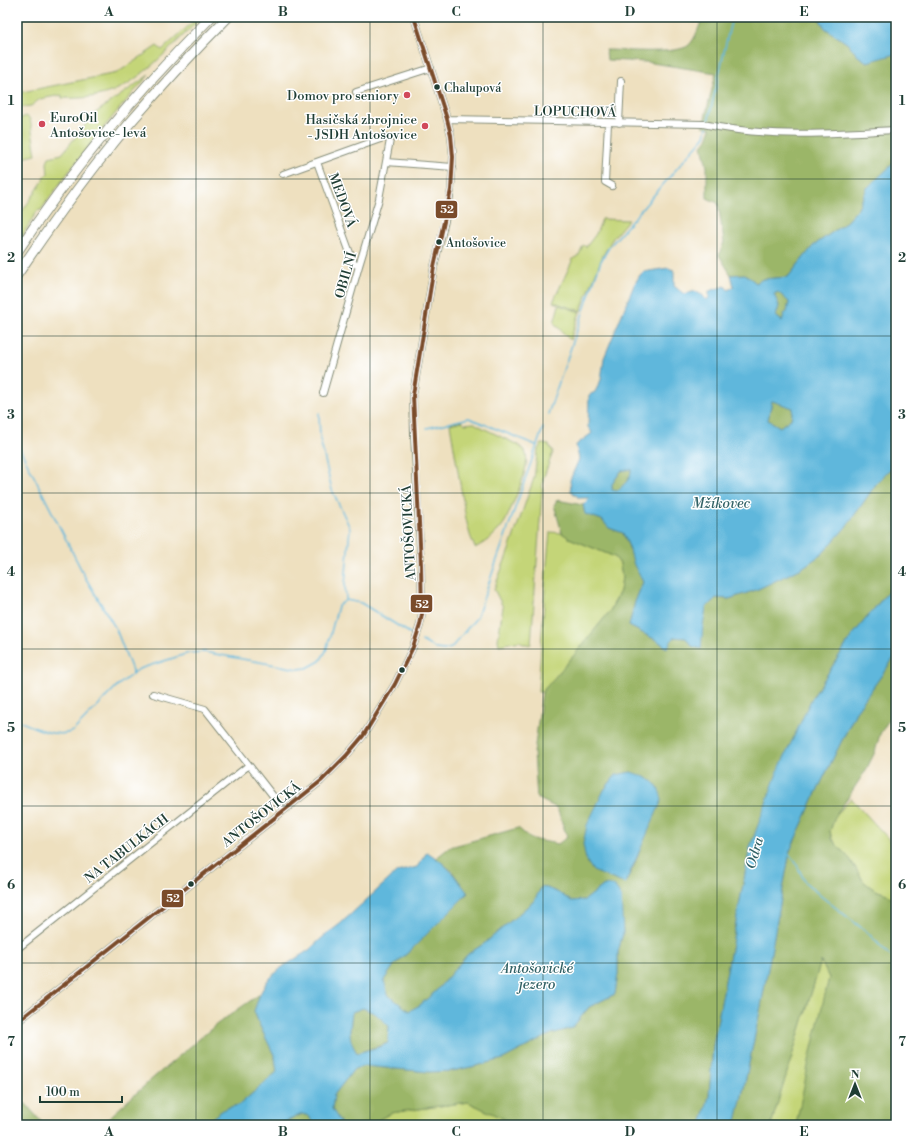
<svg xmlns="http://www.w3.org/2000/svg" width="913" height="1142" viewBox="0 0 913 1142" font-family="'Libre Bodoni',serif">
<rect width="100%" height="100%" fill="#fff"/>
<filter id="ink" filterUnits="userSpaceOnUse"><feTurbulence type="fractalNoise" baseFrequency=".025" numOctaves="2"/><feDisplacementMap in="SourceGraphic" scale="8" xChannelSelector="R" yChannelSelector="G"/><feConvolveMatrix kernelMatrix="1 2 1 2 8 2 1 2 1" color-interpolation-filters="sRGB"/></filter>
<filter id="wash" filterUnits="userSpaceOnUse"><feTurbulence type="fractalNoise" baseFrequency=".012" numOctaves="4" result="noise"/><feDisplacementMap in="SourceGraphic" scale="16" xChannelSelector="R" yChannelSelector="G"/><feGaussianBlur stdDeviation="0.9" result="paint"/><feColorMatrix in="noise" values="0 0 0 0 0 0 0 0 0 0 0 0 0 0 0 0 0 1.4 0 .05"/><feComposite in="paint" operator="in"/></filter>
<g filter="url(#wash)">
<rect width="100%" height="100%" fill="#eee0bf"/>
<!-- green -->
<path fill="#c4d578" stroke="#728956" d="M196,19L198,21C176,42 146,75 120,88C102,97 82,99 62,98V95L40,99L31,106L23,107L17,110V93L117,73L157,46L162,50Z
M149,75C110,118 74,163 41,210L37,211L17,245V219L43,181L44,176L48,175L47,163L49,157L62,154L94,114Z
M26,116L30,119L36,155L17,159V120Z
M602,219L628,220L613,238L603,255L582,308L581,311L553,302L573,259L579,255L583,245L586,247L596,234Z
M559,305L580,312L570,340L554,323Z
M462,421L465,424L474,423L485,429L518,445C522,448 524,450 526,454C530,469 512,505 506,520C499,532 488,541 475,548L470,535L466,519L450,424Z
M542,444L549,445L553,452L543,479L531,644L529,645L527,644H523L520,641L499,645L498,640L503,607L494,589L509,550L534,478L538,449Z
M550,532L562,533L569,538L615,557L620,564L622,577L620,591L610,611L575,654L542,692H538L546,573Z
M851,798L896,847V903L887,894L875,890L864,882L850,859L840,849L832,839L830,831L835,817Z
M821,961L829,978L796,1125H771Z
M468,1102L508,1121L510,1125H369L391,1113Z"/>
<!-- forest -->
<path fill="#9bb668" stroke="#5d7a4e" fill-rule="evenodd" d="M703,17H818L825,28L848,44L858,56L867,62L896,54V161L867,188L858,209L844,224L813,246L788,277L763,279L756,283L745,274L731,275L719,255L724,242L718,203L707,198V167L702,146L707,139L711,128L703,126L716,73L646,62L607,60L606,50C623,50 678,55 689,45C696,38 699,26 703,17Z
M778,292L789,301L787,312L782,321L776,316L779,306L774,294Z
M772,401L793,407L791,419L780,427L768,420Z
M896,467V582L851,637L811,700L750,847L713,1046L709,1096L701,1125H510L508,1121L468,1102L391,1113L369,1125H342L332,1109L334,1095L354,1069L365,1066L429,1072L452,1071L476,1066L503,1059L551,1034L572,1028L589,1007L615,994L618,974V952L623,933L615,886L604,885L585,900L571,901L559,893L542,886L534,901L485,943L468,954L436,991L420,1005L409,1011L388,995L384,980L395,964L411,950L467,893L452,871L436,858L450,847L518,828L531,839L558,844L567,837L557,808L537,798L534,753L542,692L575,654L610,611L620,591L622,577L620,564L615,557L569,538L562,533L554,505L557,500L583,505L585,514L602,520L609,528L623,533C630,549 635,566 643,582L635,602L629,626L658,641L666,648L674,637L686,638L692,646L703,626L706,608L716,598L729,599L756,590L802,568L822,554L845,528L861,506L876,484L889,470ZM631,772L643,842L634,866L625,883L604,790L616,775Z
M631,469C632,479 624,485 617,492L612,490V484L621,471Z
M896,655V708L880,734L875,752L866,770L835,817L830,831L831,839L850,859L864,882L875,890L887,894L896,903V1125H796L810,1056L829,978L821,961L771,1125H735L745,1083L761,1006L790,851L815,795L857,710Z
M260,994L254,1011L260,1026L275,1057L277,1072L239,1105L226,1108L202,1125H101L153,1078L217,1024Z
M363,1008L376,1014L389,1026L388,1043L357,1053L350,1042V1031L352,1012Z
M25,1103L44,1125H25L17,1115V1106Z
M302,1114L309,1116L314,1125H276L285,1122Z"/>
<!-- water -->
<path fill="#5fb7dc" stroke="#3f7a88" fill-rule="evenodd" d="M818,17H896V54L867,62L858,56L848,44L825,28Z
M896,161V467L889,470L876,484L861,506L845,528L822,554L802,568L756,590L729,599L716,598L706,608L703,626L701,649L692,646L686,638L674,637L667,648L658,641L629,626L635,602L643,582L634,565L629,547L623,533L609,528L602,520L585,514L583,505L590,498H579L571,491L570,480L579,459L576,445L592,433L588,427L589,395L595,392L601,380L604,358L634,285L640,275L643,272L668,268L674,270V286L684,294C696,291 699,289 706,300L709,298V291L725,286L728,290L734,287L731,275L745,274L756,283L763,279L788,277L813,246L844,224L858,209L867,188ZM778,292L789,302L787,312L784,314L782,321L776,316L779,306L774,294ZM772,401L793,408L791,419L780,427L768,420ZM631,469C632,479 623,485 617,491L612,490V484L621,471Z
M896,582V655L857,710L815,795L790,851L761,1006L745,1083L735,1125H701L709,1096L713,1046L750,847L777,773L811,700L851,637Z
M631,772C648,778 658,780 662,800L625,884L593,871L586,860L583,844L587,825L604,790L616,775Z
M427,852C447,864 454,875 468,893L411,950L395,964L384,980L388,995L409,1011L420,1005L436,991L468,954L485,943L534,901L542,886L559,893L571,901L585,900L604,885L615,886L621,897L623,933L618,952V974L615,994L589,1007L572,1028L551,1034L503,1059L476,1066L452,1071L429,1072L365,1066L354,1069L334,1095L332,1109L342,1125H314L309,1116L302,1114L285,1122L276,1125H202L226,1108L239,1105L277,1072L275,1057L260,1026L254,1011L260,994L267,981L281,968L309,950L324,936L340,924L397,872L417,867ZM363,1008L376,1014L389,1026L388,1043L379,1047L357,1053C347,1037 350,1030 352,1012Z"/>
<g fill="none" stroke-linecap="round" stroke-linejoin="round">
<!-- stream -->
<path stroke="#5fb7dc" stroke-width="1.5" d="M708,122L732,17
M319,413L320,439L332,490L350,528L345,585L346,599
M548,414L601,261L610,246L705,136L707,127
M427,428L469,418L536,445
M17,443L85,577L116,629L133,673
M422,641L436,649L444,650L451,648L477,617L543,428
M17,720C33,727 56,739 73,731L117,686L139,669L189,653L204,652L298,669L307,668L320,661L326,651L338,606L346,600L361,603L413,635
M787,853L795,861L805,882L822,897L868,933L888,954L896,960"/>
</g>
</g>
<g filter="url(#ink)">
<g fill="none" stroke-linecap="round" stroke-linejoin="round">
<defs>
<path id="minor" d="M356,92L431,68
M447,119L703,124C767,138 831,134 896,130
M608,123L605,182L612,186
M619,123L621,81
M317,162L354,264L359,266
M386,162L453,167
M283,174L386,137L390,140L379,199L359,266L323,393
M153,694L205,709L284,810
M17,949L249,765
M17,1022L321,781L346,756L363,736L395,684L413,647L420,625L422,614L421,565L414,435L413,395L434,267L448,208L451,190L453,157L451,135L447,119L414,17"/>
<path id="highway" d="M17,252C73,167 140,89 211,17
M17,275C52,223 89,172 129,124C161,87 194,51 228,17"/>
</defs>
<!-- minor casing -->
<use href="#minor" stroke="#868e7a" stroke-width="8"/>
<!-- highway casing -->
<use href="#highway" stroke="#868e7a" stroke-width="11"/>
<!-- minor -->
<use href="#minor" stroke="#fff" stroke-width="6"/>
<!-- highway -->
<use href="#highway" stroke="#fff" stroke-width="9"/>
<defs>
<path id="bus-1" d="M17,1022L321,781L346,756L363,736L395,684L413,647L420,625L422,614L421,565L413,395L434,267L451,190L453,157L451,135L447,119L414,17"/>
</defs>
<!-- bus-1 casing -->
<use href="#bus-1" stroke="#fff" stroke-width="7"/>
<!-- bus-1 -->
<use href="#bus-1" stroke="#7a4b2a" stroke-width="4"/>
</g>
</g>
<!-- grid -->
<path fill="none" stroke="#1f3d34" stroke-width="1" stroke-opacity="0.55" d="M196,17V1125M370,17V1125M543,17V1125M717,17V1125M17,179H896M17,336H896M17,493H896M17,649H896M17,806H896M17,963H896"/>
<!-- markers -->
<g fill="#1f3d34" stroke="#fff" stroke-width="1.5">
<circle cx="437" cy="87" r="3.5"/>
<circle cx="439" cy="242" r="3.5"/>
<circle cx="402" cy="670" r="3.5"/>
<circle cx="191" cy="884" r="3.5"/>
</g>
<g fill="#d1495b" stroke="#fff" stroke-width="1.5">
<circle cx="407" cy="95" r="4"/>
<circle cx="42" cy="124" r="4"/>
<circle cx="425" cy="126" r="4"/>
</g>
<g text-anchor="middle" stroke-width="3" stroke-linejoin="round" paint-order="stroke">
<!-- bus labels -->
<g font-size="12" fill="#1f3d34" stroke="#fff" text-anchor="start">
<text x="444" y="92">Chalupová</text>
<text x="446" y="247">Antošovice</text>
</g>
<!-- poi labels -->
<g font-size="13" fill="#1f3d34" stroke="#fff" text-anchor="end">
<text x="399" y="100">Domov pro seniory</text>
<text x="50" y="122" text-anchor="start">EuroOil<tspan x="50" dy="15">Antošovice- levá</tspan></text>
<text x="417" y="124">Hasičská zbrojnice<tspan x="417" dy="15">- JSDH Antošovice</tspan></text>
</g>
<!-- street labels -->
<g font-size="13" fill="#1f3d34" stroke="#fff">
<text transform="translate(575 111) rotate(1)" y="5">LOPUCHOVÁ</text>
<text transform="translate(343 200) rotate(70)" y="5">MEDOVÁ</text>
<text transform="translate(345 275) rotate(-74)" y="5">OBILNÍ</text>
<text transform="translate(408 533) rotate(-93)" y="5">ANTOŠOVICKÁ</text>
<text transform="translate(261 814) rotate(-38)" y="5">ANTOŠOVICKÁ</text>
<text transform="translate(126 848) rotate(-38)" y="5">NA TABULKÁCH</text>
</g>
<!-- water labels -->
<g font-size="14" font-style="italic" fill="#326266" stroke="#fff">
<text x="721" y="508">Mžíkovec</text>
<text transform="translate(754 853) rotate(-74)" y="5">Odra</text>
<text x="537" y="973">Antošovické<tspan x="537" dy="16">jezero</tspan></text>
</g>
</g>
<g stroke="#fff" stroke-width="1.5">
<rect x="435" y="200" width="23" height="19" rx="4" fill="#7a4b2a"/>
<rect x="410" y="594" width="23" height="19" rx="4" fill="#7a4b2a"/>
<rect x="161" y="889" width="23" height="19" rx="4" fill="#7a4b2a"/>
</g>
<g font-size="11" text-anchor="middle" font-weight="bold" fill="#fff">
<text x="447" y="213">52</text>
<text x="422" y="608">52</text>
<text x="173" y="902">52</text>
</g>
<!-- margin -->
<rect width="913" height="1142" fill="none" stroke="#fff" stroke-width="44"/>
<!-- north arrow -->
<g transform="translate(855 1084)" stroke="#ffffff" stroke-width="3" paint-order="stroke">
<path d="M0-3L7 15L0 10L-7 15Z" fill="#1f3d34"/>
<text y="-6" font-size="11" font-weight="bold" text-anchor="middle" fill="#1f3d34">N</text>
</g>
<!-- scale -->
<path d="M40 1096v6h82v-6" fill="none" stroke="#1f3d34" stroke-width="2"/>
<text x="46" y="1096" font-size="12" fill="#1f3d34" stroke="#ffffff" stroke-width="3" paint-order="stroke">100 m</text>
<rect x="22" y="22" width="869" height="1098" fill="none" stroke="#1f3d34" stroke-width="1.5"/>
<g font-size="13" text-anchor="middle" font-weight="bold" fill="#1f3d34">
<text x="109" y="16">A</text>
<text x="283" y="16">B</text>
<text x="456" y="16">C</text>
<text x="630" y="16">D</text>
<text x="804" y="16">E</text>
<text x="11" y="105">1</text>
<text x="902" y="105">1</text>
<text x="11" y="262">2</text>
<text x="902" y="262">2</text>
<text x="11" y="419">3</text>
<text x="902" y="419">3</text>
<text x="11" y="576">4</text>
<text x="902" y="576">4</text>
<text x="11" y="732">5</text>
<text x="902" y="732">5</text>
<text x="11" y="889">6</text>
<text x="902" y="889">6</text>
<text x="11" y="1046">7</text>
<text x="902" y="1046">7</text>
<text x="109" y="1136">A</text>
<text x="283" y="1136">B</text>
<text x="456" y="1136">C</text>
<text x="630" y="1136">D</text>
<text x="804" y="1136">E</text>
</g>
</svg>
